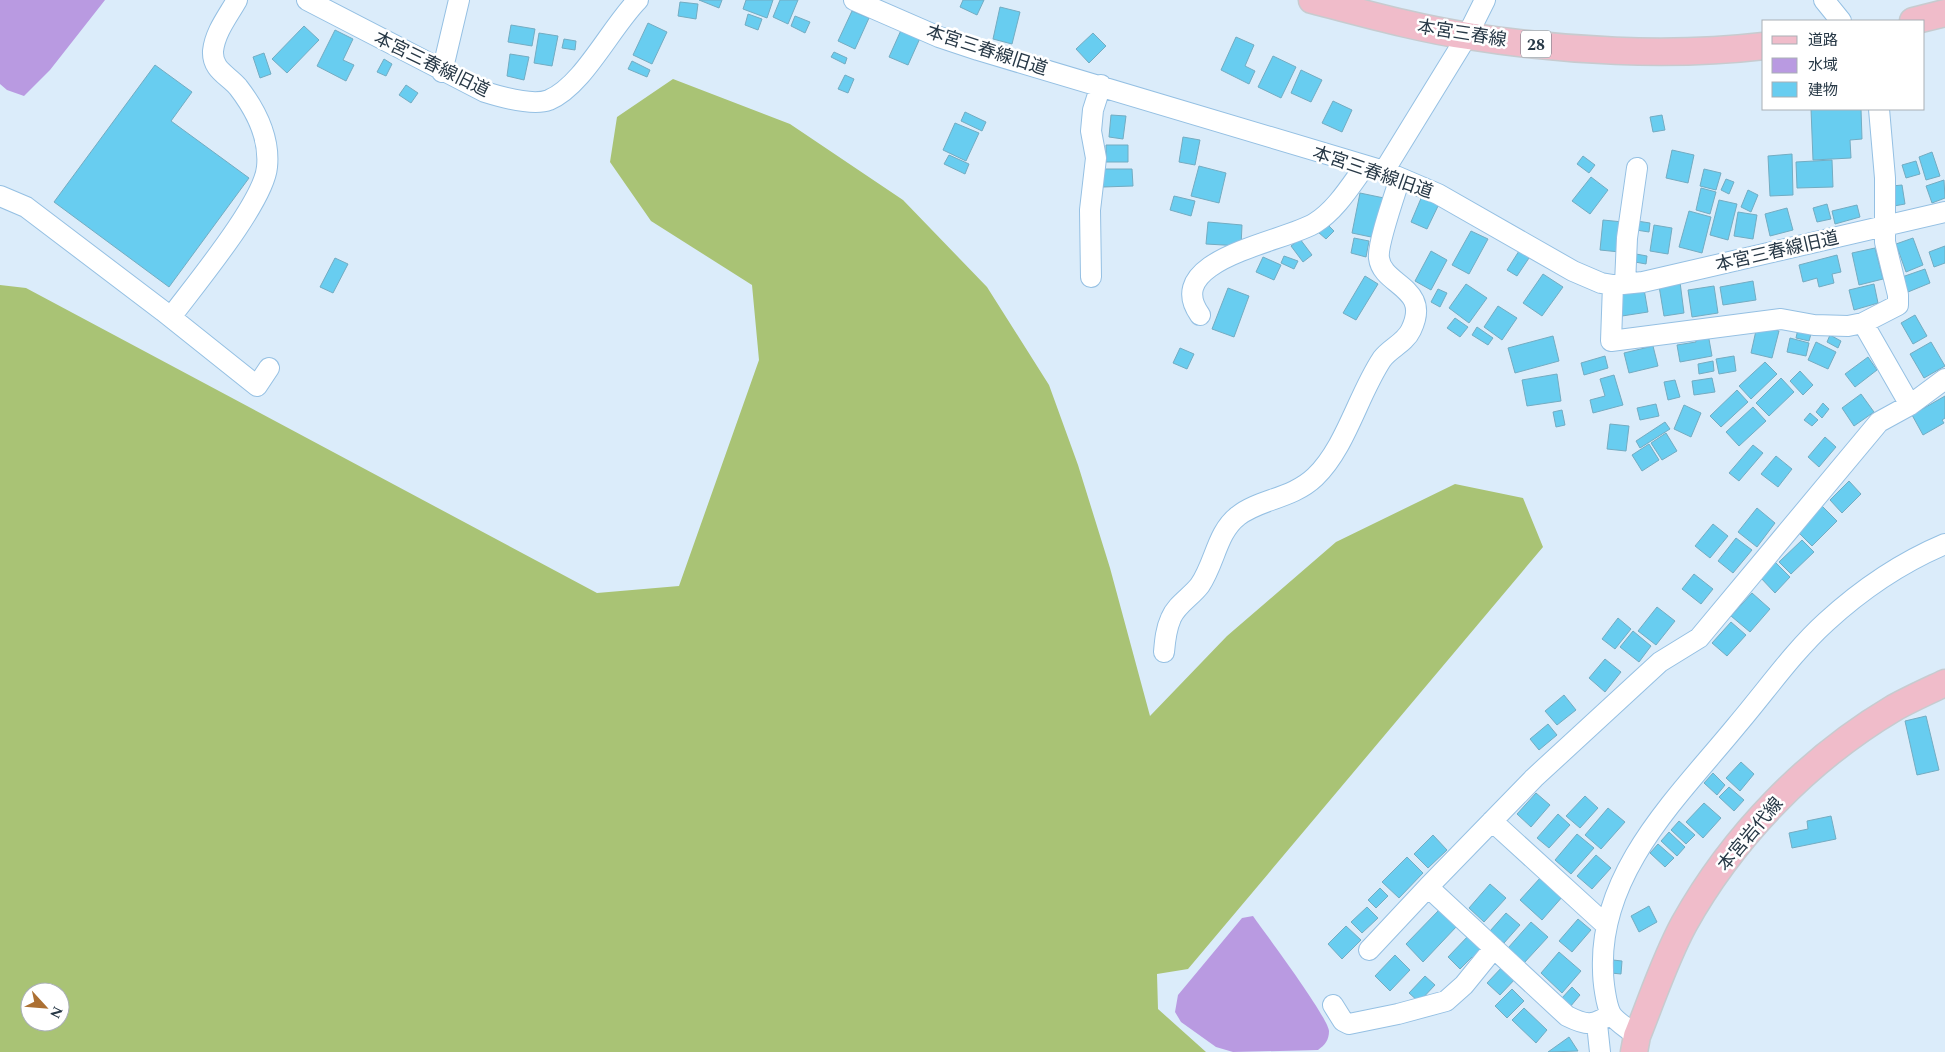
<svg xmlns="http://www.w3.org/2000/svg" width="1945" height="1052" viewBox="0 0 1945 1052" font-family="Spectral,'Noto Sans JP',serif">
<rect width="100%" height="100%" fill="#dbecfa"/>
<!-- forest -->
<path fill="#a9c375" fill-rule="evenodd" d="M673,79L790,124L903,200L987,287L1049,385L1078,465L1110,568L1150,716L1227,636L1336,542L1455,484L1523,498L1543,547L1188,969L1157,974L1158,1009L1206,1052H0V285L26,288L597,593L679,586L759,360L752,285L651,221L610,162L617,117ZM30,992H60V1022H30Z"/>
<!-- water -->
<path fill="#b99ae1" d="M0,0H105L50,70L24,96L7,90L0,84Z
M1253,916C1265,933 1328,1017 1329,1031C1329,1040 1325,1045 1318,1050L1233,1052L1216,1047L1181,1022L1175,1012L1178,995L1242,918Z"/>
<!-- building -->
<path fill="#68cdf0" stroke="#73acc2" d="M699,0H722L719,8Z
M746,0H773L767,18L743,9Z
M780,0H798L788,24L773,17Z
M963,0H984L977,15L960,7Z
M680,2L698,4L696,19L678,16Z
M1000,7L1020,12L1012,44L993,39Z
M852,11L869,18L855,49L838,41Z
M748,14L762,19L758,30L745,25Z
M795,16L810,22L805,33L791,26Z
M648,23L667,32L652,64L633,55Z
M511,25L535,29L532,46L508,42Z
M304,26L319,40L287,73L272,59Z
M902,28L921,36L908,65L889,57Z
M335,30L353,39L343,60L354,65L346,81L317,66Z
M539,33L558,36L552,66L534,63Z
M1093,33L1106,46L1089,63L1076,49Z
M1236,37L1254,45L1245,66L1255,71L1249,84L1221,70Z
M564,39L576,41L575,50L562,48Z
M834,52L847,58L845,64L831,57Z
M264,53L271,74L260,78L253,57Z
M510,54L529,57L524,80L507,76Z
M1273,56L1296,67L1281,98L1258,87Z
M384,59L392,64L386,76L377,72Z
M632,61L650,70L647,77L628,69Z
M155,65L192,92L171,121L249,178L169,287L54,202Z
M1301,70L1322,80L1311,102L1291,93Z
M845,75L854,79L848,93L838,89Z
M406,85L418,93L411,103L399,95Z
M1333,101L1352,110L1342,132L1322,123Z
M1811,109H1861L1862,139L1850,140L1851,158L1813,160Z
M965,112L986,122L982,131L961,121Z
M1111,115L1126,116L1123,139L1109,137Z
M1662,115L1665,130L1653,132L1650,117Z
M955,123L979,133L966,161L943,150Z
M1183,137L1200,140L1195,165L1179,162Z
M1106,145H1128V162H1106Z
M1672,150L1694,155L1688,183L1666,178Z
M1932,152L1940,176L1926,180L1919,157Z
M1792,154L1793,195L1770,196L1768,156Z
M949,155L969,164L965,174L944,164Z
M1583,156L1595,165L1589,173L1577,164Z
M1832,160L1833,187L1797,188L1796,162Z
M1916,161L1920,174L1906,178L1902,165Z
M1199,166L1226,173L1219,203L1191,196Z
M1103,169H1132L1133,186L1103,187Z
M1704,169L1721,173L1716,190L1700,186Z
M1591,177L1608,190L1590,214L1572,201Z
M1726,179L1734,182L1729,194L1721,190Z
M1944,180L1945,198L1932,203L1926,186Z
M1902,185L1905,204L1894,206L1892,186Z
M1701,188L1716,192L1710,214L1696,210Z
M1748,190L1758,195L1751,212L1741,207Z
M1360,193L1384,198L1376,238L1352,233Z
M1174,196L1195,201L1191,216L1170,210Z
M1422,196L1439,204L1427,229L1411,222Z
M1719,200L1737,204L1728,240L1710,235Z
M1827,204L1831,219L1817,222L1813,208Z
M1857,205L1860,217L1835,224L1832,211Z
M1787,208L1793,230L1770,236L1765,214Z
M1689,211L1711,217L1702,253L1679,247Z
M1738,212L1757,215L1753,239L1734,236Z
M1603,220L1623,222L1620,252L1600,250Z
M1637,221L1650,223L1649,232L1636,230Z
M1208,222L1242,225L1241,246L1206,244Z
M1326,223L1334,231L1326,239L1318,232Z
M1654,225L1672,228L1668,254L1650,251Z
M1471,231L1488,239L1469,274L1452,265Z
M1354,238L1369,241L1366,257L1351,253Z
M1913,238L1923,265L1906,272L1896,244Z
M1300,239L1312,255L1303,262L1291,246Z
M1945,246V263L1934,267L1929,252Z
M1875,248L1883,279L1859,285L1852,253Z
M1431,251L1447,260L1431,290L1415,281Z
M1519,251L1529,258L1517,276L1507,270Z
M1636,254L1647,256L1646,264L1635,262Z
M1837,255L1841,272L1832,274L1834,283L1819,287L1817,278L1803,282L1799,265Z
M1284,256L1298,261L1294,269L1281,263Z
M1263,257L1281,265L1274,280L1256,272Z
M335,258L348,264L333,293L320,287Z
M1925,269L1930,283L1908,292L1902,277Z
M1543,274L1563,287L1542,316L1523,303Z
M1365,276L1378,284L1356,320L1343,313Z
M1753,281L1756,300L1723,305L1720,287Z
M1680,282L1684,313L1664,316L1659,286Z
M1466,284L1487,298L1469,323L1449,308Z
M1874,284L1878,303L1854,310L1849,290Z
M1714,286L1718,313L1692,317L1688,290Z
M1228,288L1249,296L1234,337L1212,329Z
M1438,289L1447,293L1440,307L1431,302Z
M1644,289L1648,312L1622,316L1618,294Z
M1498,306L1517,318L1502,340L1484,327Z
M1915,315L1927,336L1913,344L1901,323Z
M1455,318L1468,327L1460,337L1447,328Z
M1799,324L1813,327L1809,341L1796,338Z
M1757,326L1779,331L1772,358L1751,353Z
M1477,327L1493,338L1488,345L1472,335Z
M1707,328L1712,356L1680,362L1677,345L1696,342L1694,331Z
M1830,335L1841,341L1838,348L1827,342Z
M1553,336L1559,361L1515,373L1508,348Z
M1790,338L1809,343L1806,356L1787,352Z
M1816,342L1836,352L1828,369L1808,360Z
M1931,342L1945,366L1924,378L1910,354Z
M1653,346L1658,366L1629,373L1624,353Z
M1180,348L1194,354L1187,369L1173,363Z
M1605,356L1608,368L1584,375L1581,363Z
M1734,356L1736,371L1719,374L1716,359Z
M1868,357L1877,370L1855,387L1845,374Z
M1713,361L1714,371L1699,374L1698,364Z
M1765,362L1777,374L1751,399L1739,386Z
M1800,371L1813,385L1803,395L1790,381Z
M1557,374L1561,401L1527,406L1522,380Z
M1614,375L1623,405L1593,413L1590,400L1605,396L1600,379Z
M1712,378L1715,392L1694,395L1692,381Z
M1781,378L1794,392L1769,416L1756,403Z
M1675,380L1680,397L1668,400L1664,382Z
M1737,390L1748,402L1721,427L1710,416Z
M1861,394L1874,412L1854,426L1842,408Z
M1945,396V418L1942,420L1944,423L1923,435L1912,415Z
M1823,403L1829,409L1822,418L1816,412Z
M1656,404L1659,416L1640,420L1637,408Z
M1684,405L1701,413L1691,437L1674,429Z
M1753,407L1766,421L1739,446L1726,432Z
M1562,410L1565,425L1556,427L1553,412Z
M1810,413L1818,420L1812,426L1804,420Z
M1665,422L1670,429L1640,448L1636,441Z
M1610,424L1629,426L1626,451L1607,449Z
M1666,433L1677,451L1662,460L1651,443Z
M1825,437L1836,447L1819,467L1808,457Z
M1649,444L1659,460L1642,471L1632,455Z
M1753,445L1763,453L1739,481L1729,473Z
M1776,456L1792,469L1778,487L1761,474Z
M1849,481L1861,494L1842,513L1830,500Z
M1821,505L1837,521L1812,546L1796,530Z
M1757,508L1775,523L1757,547L1738,532Z
M1713,524L1728,536L1710,558L1695,546Z
M1736,538L1752,550L1733,573L1718,561Z
M1802,540L1814,552L1791,574L1779,562Z
M1775,562L1790,577L1775,593L1760,577Z
M1694,574L1713,589L1701,604L1682,589Z
M1752,593L1770,609L1750,632L1731,616Z
M1657,607L1675,621L1656,645L1638,631Z
M1618,618L1631,629L1615,649L1602,639Z
M1731,622L1746,635L1727,656L1712,643Z
M1633,631L1651,646L1639,662L1620,647Z
M1605,659L1621,672L1605,692L1589,678Z
M1564,695L1576,710L1557,725L1545,711Z
M1926,716L1939,770L1917,775L1905,721Z
M1548,724L1557,735L1539,750L1530,739Z
M1741,762L1754,774L1740,791L1726,778Z
M1713,773L1725,785L1717,795L1704,783Z
M1729,787L1744,800L1734,811L1719,797Z
M1536,793L1550,805L1531,827L1517,814Z
M1585,796L1598,808L1580,828L1566,816Z
M1704,803L1721,818L1703,838L1686,822Z
M1608,808L1625,822L1601,849L1585,835Z
M1558,814L1570,825L1549,848L1537,838Z
M1831,816L1836,839L1792,848L1789,833L1808,829L1807,821Z
M1679,821L1695,835L1686,844L1671,830Z
M1669,832L1685,847L1677,856L1661,841Z
M1577,834L1594,848L1571,874L1555,860Z
M1433,835L1447,850L1428,868L1414,854Z
M1658,844L1674,858L1665,867L1650,853Z
M1596,855L1611,868L1592,889L1577,876Z
M1407,857L1423,873L1399,898L1382,882Z
M1541,877L1563,896L1542,920L1520,900Z
M1490,884L1506,898L1484,922L1469,908Z
M1380,888L1388,896L1376,908L1368,900Z
M1649,906L1657,922L1639,932L1631,916Z
M1367,907L1378,918L1362,933L1351,922Z
M1440,909L1457,926L1423,962L1406,944Z
M1506,913L1520,925L1504,943L1490,931Z
M1578,919L1591,930L1572,952L1559,941Z
M1531,922L1548,937L1524,963L1508,948Z
M1346,926L1361,940L1342,959L1328,944Z
M1470,934L1486,950L1476,961L1472,957L1460,969L1448,957Z
M1559,952L1581,971L1562,993L1541,973Z
M1395,955L1410,970L1390,991L1375,976Z
M1613,960L1622,961L1621,974L1611,973Z
M1504,965L1517,977L1500,995L1487,983Z
M1425,976L1435,985L1419,1002L1409,993Z
M1572,987L1580,995L1570,1007L1561,999Z
M1512,989L1524,1001L1507,1018L1495,1006Z
M1524,1008L1547,1030L1536,1043L1512,1020Z
M1569,1037L1578,1051L1549,1052H1548Z"/>
<g fill="none" stroke-linecap="round" stroke-linejoin="round">
<defs>
<path id="minor" d="M307,0L485,92C501,97 533,106 549,100C583,86 611,27 638,0
M854,0L939,37L978,50L1384,171L1438,194L1573,271L1601,283L1613,285L1643,282L1945,212
M1824,0L1841,21
M442,72L459,0
M1384,171L1467,36L1485,0
M0,196L26,207L163,311L257,386L269,368
M1091,277L1090,210L1096,158L1091,131L1093,110L1101,85
M1625,284L1627,238L1637,168
M1613,285L1611,341L1781,319L1814,325L1848,326L1863,323L1898,305V295L1885,242V178L1879,109
M1200,315C1160,259 1285,242 1315,223C1336,210 1351,185 1365,166
M171,317C194,286 264,202 267,167C270,138 255,109 238,87C228,75 212,70 213,51C215,32 228,16 237,0
M1863,323L1910,405
M1164,652C1165,640 1166,629 1171,618C1176,605 1192,596 1200,585C1215,563 1217,532 1238,516C1259,499 1292,499 1315,477C1346,447 1358,395 1382,359C1390,348 1405,343 1411,330C1432,287 1382,286 1379,258C1377,245 1395,194 1400,178
M1492,821L1607,926
M1369,950L1428,887
M1333,1005L1343,1021L1349,1024L1398,1014L1446,1001L1464,985L1494,948
M1611,1014C1593,1026 1587,1026 1567,1016L1428,887L1534,778L1660,662L1699,638L1879,422L1910,405L1945,379
M1597,1024L1600,1052
M1637,1036C1630,1030 1616,1022 1611,1014C1606,1005 1603,981 1603,970C1599,871 1679,796 1737,725C1766,691 1793,652 1826,622C1862,589 1900,563 1945,544"/>
<path id="major" d="M1312,0C1363,13 1415,28 1468,36C1561,51 1670,57 1764,46
M1913,21L1945,13
M1634,1052L1637,1036C1652,999 1665,959 1684,924C1733,836 1808,759 1894,708C1910,699 1928,691 1945,683"/>
</defs>
<!-- minor casing -->
<use href="#minor" stroke="#95c0e3" stroke-width="22"/>
<!-- major casing -->
<use href="#major" stroke="#c7cbcf" stroke-width="29"/>
<!-- minor -->
<use href="#minor" stroke="#fff" stroke-width="20"/>
<!-- major -->
<use href="#major" stroke="#f0bcca" stroke-width="26"/>
</g>
<g text-anchor="middle" stroke-width="5" stroke-linejoin="round" paint-order="stroke">
<!-- shield labels -->
<rect fill="#fff" stroke="#68747e" stroke-width="1" x="1521" y="30.5" width="30" height="27" rx="4"/>
<g font-size="16" font-weight="bold" fill="#273846">
<text x="1536" y="50">28</text>
</g>
<!-- street labels -->
<g font-size="18" fill="#273846" stroke="#fff">
<text transform="translate(1462 33) rotate(9)" y="6">本宮三春線</text>
<text transform="translate(987 50) rotate(18)" y="6">本宮三春線旧道</text>
<text transform="translate(432 64) rotate(26)" y="6">本宮三春線旧道</text>
<text transform="translate(1373 172) rotate(19)" y="6">本宮三春線旧道</text>
<text transform="translate(1777 251) rotate(-13)" y="6">本宮三春線旧道</text>
<text transform="translate(1750 834) rotate(-50)" y="6">本宮岩代線</text>
</g>
</g>
<!-- legend -->
<rect x="1762" y="20" width="162" height="90" fill="#ffffff" stroke="#a9afb5"/>
<rect x="1772" y="36" width="25" height="8" fill="#f0bcca" stroke="#a9afb5"/>
<text x="1808" y="45" font-size="15" fill="#273846">道路</text>
<rect x="1772" y="58" width="25" height="15" fill="#b99ae1" stroke="#a9afb5"/>
<text x="1808" y="70" font-size="15" fill="#273846">水域</text>
<rect x="1772" y="82" width="25" height="15" fill="#68cdf0" stroke="#a9afb5"/>
<text x="1808" y="95" font-size="15" fill="#273846">建物</text>
<!-- north arrow -->
<g transform="translate(45 1007) rotate(116)"><circle r="24" fill="#ffffff" stroke="#a9afb5"/>
<path d="M0-4L9 19L0 12L-9 19Z" fill="#ac7033"/>
<text y="-8" font-size="14" font-weight="bold" text-anchor="middle" fill="#273846">N</text>
</g>
</svg>
